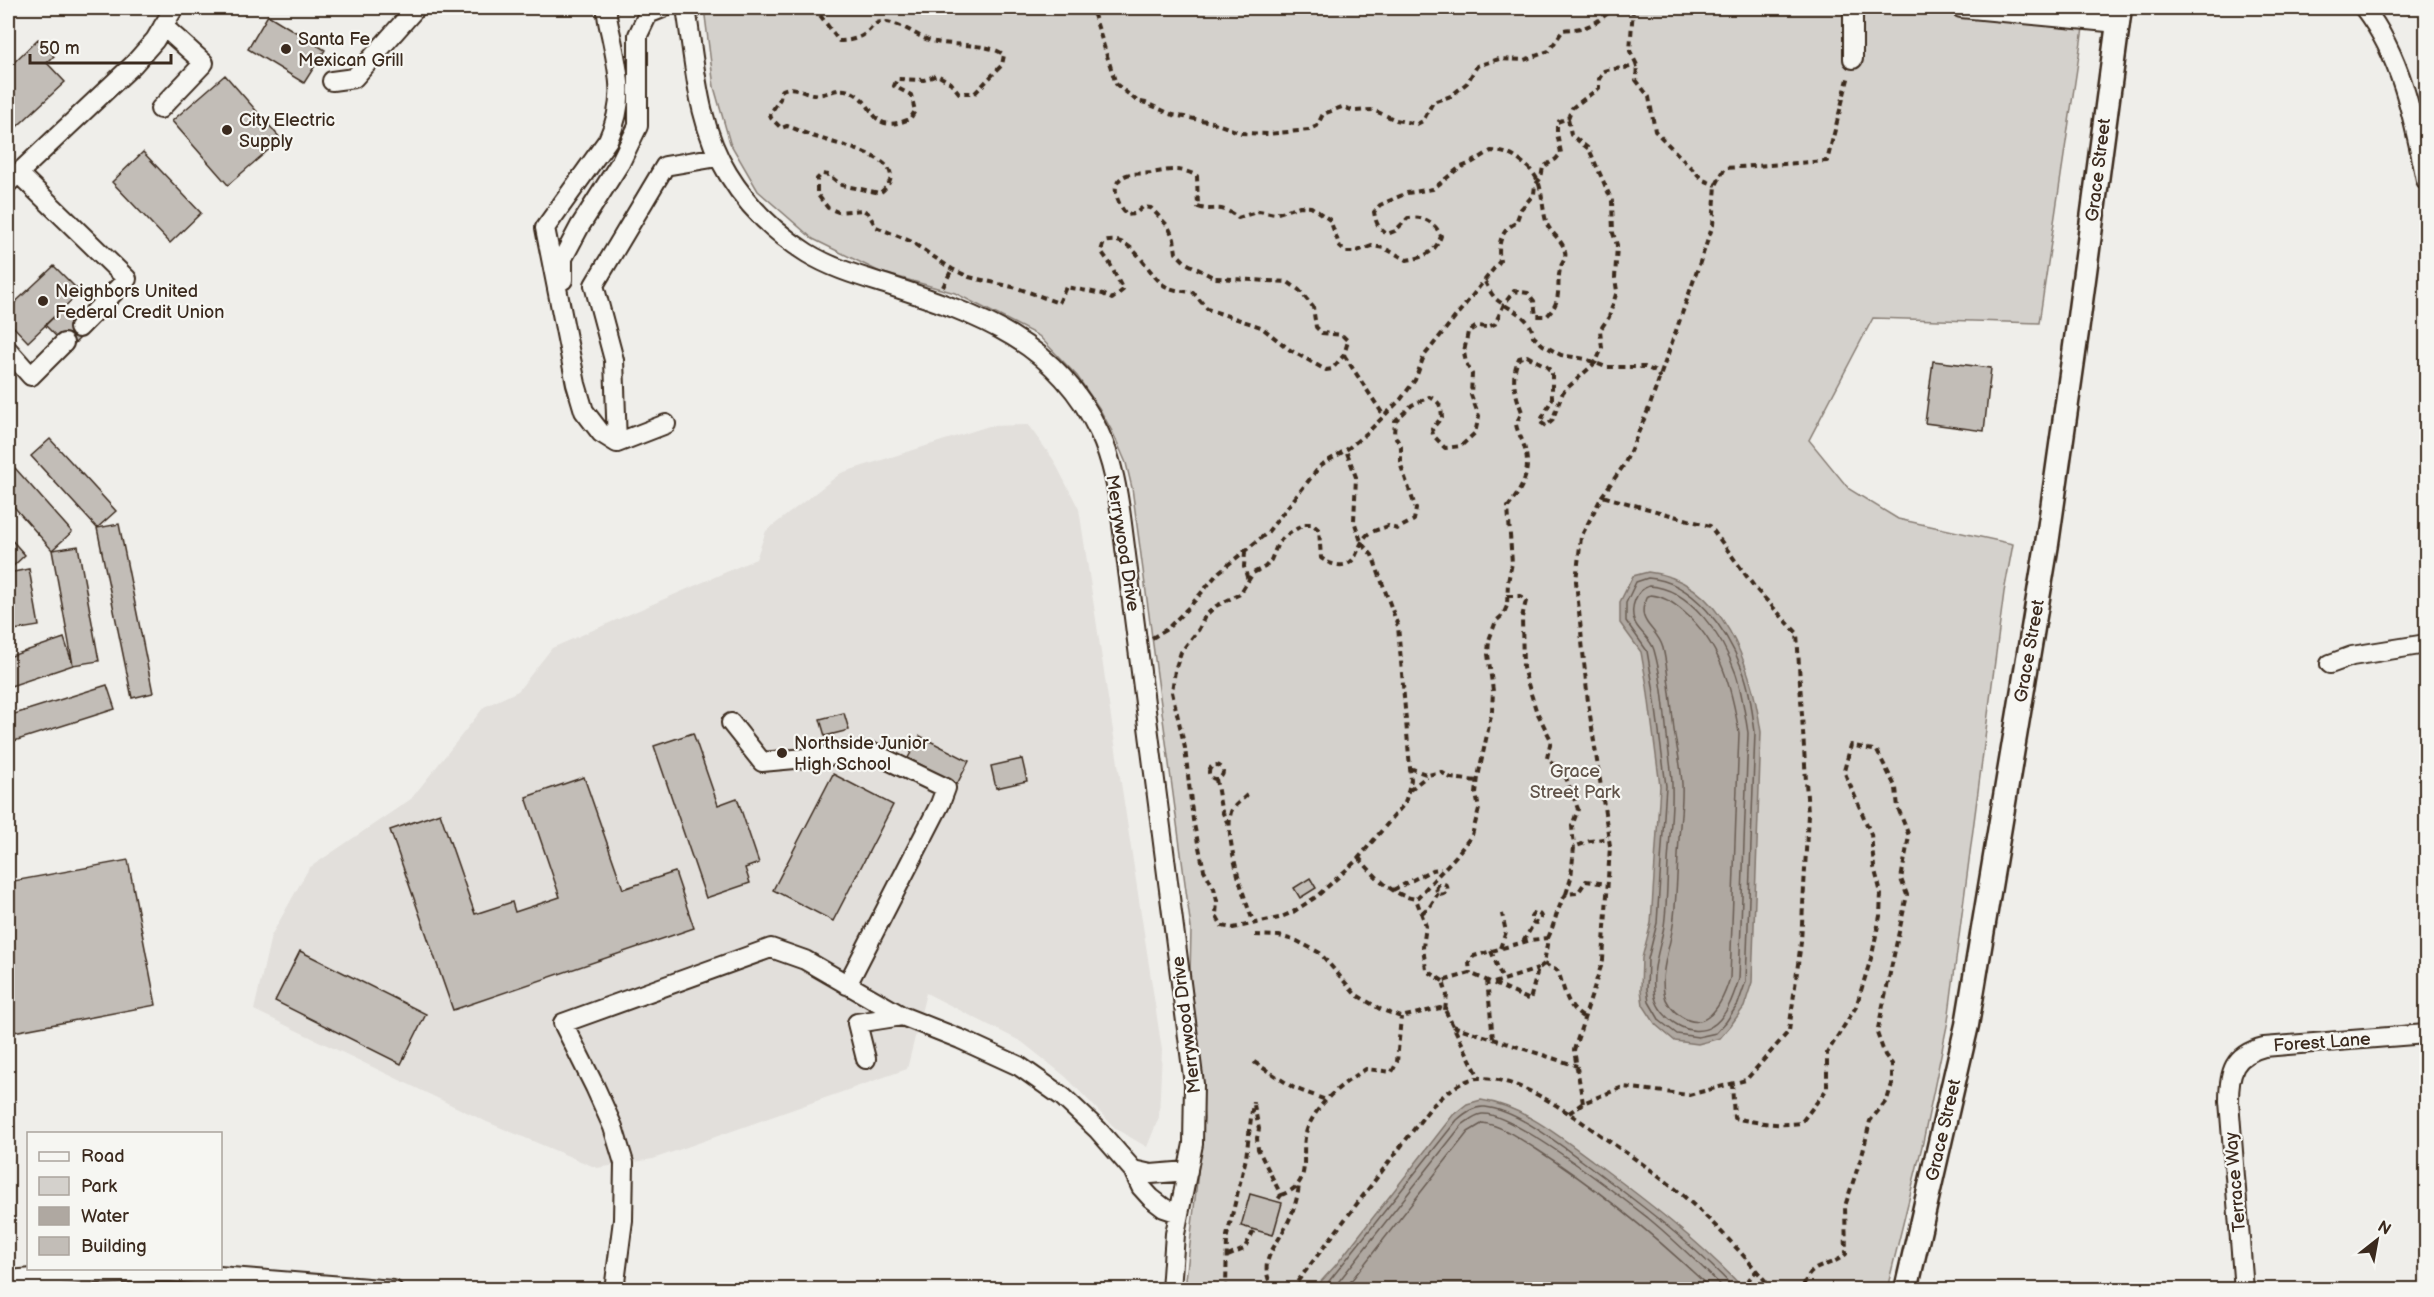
<svg xmlns="http://www.w3.org/2000/svg" width="2434" height="1297" viewBox="0 0 2434 1297" font-family="'Balsamiq Sans',sans-serif">
<rect width="100%" height="100%" fill="#efeeea"/>
<filter id="ink" filterUnits="userSpaceOnUse"><feTurbulence type="fractalNoise" baseFrequency=".0167" numOctaves="2"/><feDisplacementMap in="SourceGraphic" scale="12" xChannelSelector="R" yChannelSelector="G"/><feConvolveMatrix kernelMatrix="1 2 1 2 8 2 1 2 1" color-interpolation-filters="sRGB"/></filter>
<g filter="url(#ink)">
<!-- built -->
<path fill="#e2dfdb" d="M1028,425L1053,459L1079,509L1162,1050L1159,1117L1147,1147L1116,1129L1066,1077L1022,1042L926,993L907,1069L653,1159L597,1168L487,1122L254,1010L271,936L309,868L411,799L484,707L518,691L552,648L756,559L766,531L841,473L989,426Z"/>
<!-- green -->
<path fill="#d4d1cc" stroke="#887e75" stroke-width="1.5" d="M704,8H2086L2039,323L1873,318L1809,440L1849,489L1898,519L2013,544L2004,592L1948,1021L1923,1142L1887,1289H1185L1204,1118L1190,977L1191,928L1132,488L1126,463L1113,433L1099,408L1077,376L1039,336L955,293L880,272L813,239L758,191L730,143L714,87Z"/>
<!-- water -->
<path fill="#afa8a1" stroke="#81766d" stroke-width="1.5" d="M1648,572C1724,580 1752,668 1761,732L1752,982L1744,1007L1731,1025L1720,1038L1698,1044L1675,1041L1656,1025L1643,1005L1641,990L1642,958L1651,923L1660,786L1647,686L1641,652L1620,623V602L1633,576Z
M1481,1100C1523,1106 1560,1137 1593,1161C1647,1201 1699,1241 1744,1289H1314L1336,1265L1453,1115L1467,1104Z"/>
<g fill="none" stroke-linecap="round" stroke-linejoin="round">
<!-- shore -->
<path stroke="#695c52" stroke-width="1.5" d="M1648,578C1694,581 1727,630 1742,669C1750,689 1752,711 1755,732L1746,981L1738,1004L1726,1022L1716,1033L1698,1037L1677,1034L1660,1021L1649,1002L1647,989L1648,959L1657,923L1666,786L1653,686L1647,651L1626,621V603L1636,582Z
M1649,586C1691,588 1723,637 1736,674C1742,693 1745,713 1748,733L1739,979C1734,994 1727,1017 1712,1026C1691,1040 1660,1019 1655,997C1650,973 1660,949 1664,926C1667,905 1667,883 1668,862C1670,829 1675,795 1670,762C1665,725 1664,686 1654,650C1651,638 1637,631 1634,620C1630,607 1636,590 1649,586Z
M1651,595C1664,596 1674,603 1684,612C1720,643 1732,688 1739,733L1730,978C1726,991 1720,1008 1708,1017C1691,1030 1667,1010 1664,993C1660,970 1670,948 1673,925C1677,897 1677,867 1679,839C1680,821 1683,802 1682,784C1681,766 1677,748 1674,730C1671,702 1669,675 1663,648C1657,626 1634,624 1647,596Z
M1322,1290L1457,1120C1465,1113 1474,1106 1485,1107C1516,1110 1556,1142 1581,1160C1635,1200 1689,1240 1736,1290
M1332,1290L1462,1125C1468,1121 1474,1115 1482,1114C1511,1111 1621,1197 1648,1218C1675,1240 1700,1265 1726,1290
M1344,1290L1468,1132L1483,1123C1503,1126 1520,1139 1536,1149C1600,1190 1658,1238 1712,1290"/>
</g>
<!-- building -->
<path fill="#c2bdb7" stroke="#3b2a1e" stroke-width="1.5" d="M268,15L325,50L304,83L248,49Z
M38,39L54,56L47,63L65,82L8,135V68Z
M225,75L281,139L228,185L172,121Z
M143,152L201,213L170,243L112,182Z
M54,266L80,292L28,342L8,321V309Z
M62,309L85,333L69,349L45,325Z
M1933,361L1991,368L1984,431L1925,423Z
M50,439L116,511L97,528L31,456Z
M15,468L72,532L52,550L8,500V474Z
M119,524L153,693L132,698L97,528Z
M8,536L25,555L8,571Z
M78,546L99,661L73,665L52,550Z
M29,569L39,626L14,630L8,592V573Z
M64,638L73,665L8,687V657Z
M107,685L115,709L8,743V716Z
M844,713L849,730L825,736L820,719Z
M693,733L718,805L737,798L759,863L745,868L750,883L706,898L654,746Z
M920,736L969,761L957,784L908,758Z
M1022,759L1027,781L996,788L991,766Z
M833,774L893,805L833,921L773,890Z
M584,777L623,889L675,872L694,928L453,1010L390,830L440,813L475,914L512,902L515,912L560,897L526,797Z
M128,860L156,1005L8,1033V882Z
M1310,878L1316,888L1300,898L1294,888Z
M300,951L426,1014L401,1064L275,1001Z
M1250,1194L1282,1203L1273,1235L1241,1226Z"/>
<g fill="none" stroke-linecap="round" stroke-linejoin="round">
<defs>
<path id="minor" d="M607,8C606,18 610,29 612,40C620,78 625,103 608,140L545,228L576,384L584,411L601,433L617,443L666,424
M686,8C695,63 697,125 728,174C747,205 775,233 807,253C833,269 863,277 891,286C979,315 1057,342 1099,432C1113,461 1118,493 1122,524L1194,1084L1193,1144L1175,1234L1171,1290
M1853,8V59
M1961,8L2118,23
M2364,8C2402,57 2414,121 2426,180
M332,81L354,78L416,8
M160,109L204,63L163,26
M18,173L127,279L79,328
M8,183L133,65L155,40L174,8
M563,280V258L580,226L620,163L638,126V35L648,14L663,8
M8,350L31,376L64,343
M617,443L614,360L594,285L665,166L718,157
M2330,664L2352,656L2426,644
M731,723L762,762L871,752L946,788L940,804L847,985
M866,1059L857,1023L902,1016
M1133,1170L1151,1174L1188,1171
M8,1280L84,1274L169,1272L393,1290
M614,1290L623,1220L624,1163L613,1127L595,1087L563,1023L771,948L805,960L902,1016L960,1039L1019,1066L1063,1097L1098,1130L1133,1170L1141,1187L1151,1198L1164,1208L1179,1213
M2244,1290L2229,1101C2229,1072 2233,1055 2264,1047L2426,1034"/>
<path id="major" d="M1906,1290L1967,1025L2047,544L2077,332L2120,8"/>
</defs>
<!-- minor casing -->
<use href="#minor" stroke="#3b2a1e" stroke-width="22"/>
<!-- major casing -->
<use href="#major" stroke="#3b2a1e" stroke-width="27"/>
<!-- path -->
<path stroke="#3b2a1e" stroke-width="4" stroke-dasharray="6 4.5" stroke-linecap="butt" d="M791,8L817,11L839,41C848,41 859,39 866,33C872,28 875,21 884,22C903,22 918,39 936,42C954,46 991,43 1004,55L1002,65L975,93H959L951,83L937,75L924,80L897,79L894,86L911,95L915,111L910,119C867,136 879,103 849,91C836,86 826,97 813,94C802,92 792,84 781,91L780,99L770,114L771,118L781,128L787,126C799,130 810,136 822,139C842,146 919,161 880,193L841,185L829,175L822,174L817,179V194L828,208L838,212L863,210L868,213L876,227L910,241L952,269L969,277L1017,288L1059,303L1066,287L1103,294L1112,299L1123,290L1109,262L1101,251L1104,242C1134,233 1145,272 1165,286C1174,291 1183,291 1193,292L1207,309L1261,327L1290,350L1326,370L1332,369L1344,355L1348,341L1342,335L1322,333L1316,327L1313,307L1299,290L1288,282L1215,278L1186,263L1176,253L1174,239L1168,226L1151,208L1143,207L1135,214L1127,215C1118,205 1107,182 1127,175C1134,173 1144,174 1151,173C1168,170 1181,167 1197,176L1198,207C1214,213 1219,202 1238,218L1259,211L1275,214L1300,206L1311,207L1330,220L1340,247L1346,252H1354L1372,246L1384,248L1407,260C1423,258 1436,252 1441,236C1434,221 1423,216 1408,218L1395,231L1387,234C1378,228 1376,223 1374,212L1380,205L1407,193L1433,189L1459,168L1471,163L1491,151C1502,151 1511,154 1520,161C1546,179 1539,195 1546,221C1549,233 1563,239 1565,252C1567,259 1561,263 1560,269C1556,287 1563,300 1547,316H1536L1534,301L1528,293L1514,291L1504,304L1495,324L1487,327L1477,326L1468,332L1464,352L1466,363L1472,374L1471,395L1479,416L1475,433L1461,446L1445,448L1433,435L1432,429L1442,417C1441,406 1440,401 1429,397L1412,405L1395,421L1394,434L1401,447V466L1416,509L1414,520L1397,529L1388,526C1381,529 1370,531 1366,536C1356,547 1358,567 1338,565C1330,564 1327,562 1321,558L1319,530L1312,524H1304L1284,537L1278,543L1271,560L1265,567L1253,573L1240,594L1216,606L1205,616L1199,629L1181,652L1175,670L1172,692L1185,748L1193,820L1204,870L1214,888L1217,901L1216,915L1222,926L1233,928L1279,918L1293,912L1316,897L1356,861L1405,803L1411,780L1398,626L1372,555L1362,544L1354,521L1356,477L1346,450
M961,8H968
M1035,8L1047,12L1072,8
M1084,8L1094,15L1116,84L1137,101L1146,103L1173,115L1212,122L1241,133L1268,134L1309,130L1317,126L1323,114L1342,107L1355,111L1373,110L1396,120L1417,124L1423,121L1433,102L1451,96L1467,83L1477,66L1499,59L1524,60L1549,51L1563,30C1571,29 1581,29 1588,26C1600,22 1607,11 1618,8
M1633,8L1630,51L1637,65L1636,80L1649,97L1655,131L1703,180L1716,185
M1485,282C1488,287 1491,294 1496,299C1509,310 1532,316 1533,336L1543,345L1561,355L1585,359L1606,367H1645L1656,372L1660,378
M943,287L952,269
M1344,355L1384,416
M1245,552L1244,567L1248,580
M1507,596H1521L1526,601L1522,617L1523,668L1536,710L1551,740L1547,758L1565,775L1578,809L1572,826L1574,847
M1152,638L1167,629L1191,605L1219,572L1267,533L1321,465L1346,450L1367,433L1401,399L1415,380L1424,356L1500,261C1497,246 1501,229 1516,223L1521,209L1534,194L1535,185L1541,178L1543,167L1556,159L1561,153L1557,133V122L1568,118L1572,108L1599,88V79L1604,71C1615,67 1625,70 1637,65
M1209 772a7 7 0 1 1 14 0a7 7 0 1 1-14 0Z
M1410,768L1428,775L1441,772L1451,778L1477,781
M1216,779L1221,809L1228,824
M1410,790L1427,776
M1247,795C1242,800 1233,806 1231,812C1224,836 1244,900 1254,923
M1359,858C1374,875 1392,896 1416,899
M1436.5 889a5.5 5.5 0 1 1 11 0a5.5 5.5 0 1 1-11 0Z
M1393,890L1432,870L1441,869
M1566,894L1571,878L1574,847L1590,841L1609,838
M1531 918a5 5 0 1 1 10 0a5 5 0 1 1-10 0Z
M1422,913L1431,905L1438,893
M1255,935L1279,936L1297,941L1320,953L1355,994L1380,1009L1401,1017L1440,1008L1445,1010L1479,1077
M1548,938C1555,923 1557,908 1566,894L1578,893L1586,881L1607,884
M1523,942L1534,923
M1500,948L1506,932L1502,914
M1491,951L1503,980
M1544,964L1558,971C1565,990 1566,1008 1585,1018
M1487,980L1493,1039
M1443,981L1426,970L1423,947L1426,926L1416,899L1456,856L1472,835L1479,809L1476,794L1478,777L1492,711L1493,691L1488,654L1489,640L1496,621L1503,615L1507,606L1508,582L1512,563L1508,507C1523,488 1532,470 1524,446C1522,438 1517,432 1516,424L1522,412C1515,393 1510,378 1519,358L1527,356L1546,366L1552,372V399L1540,422L1546,426L1552,421L1563,392L1596,362L1602,348L1600,330L1609,317L1617,291L1615,278L1617,245L1613,233L1612,201L1589,149L1571,135L1568,118
M1494,983L1538,969
M1445,1010L1447,995L1443,981L1470,973L1530,1000L1538,969L1544,964L1548,938L1531,940L1474,956L1469,962L1470,973
M1453,1026L1577,1066
M1254,1062L1294,1088L1326,1100
M1732,1083L1734,1118C1758,1123 1778,1126 1801,1123L1827,1089V1053L1856,1007L1872,955L1880,916L1881,893L1874,867L1871,834L1844,771L1851,745L1877,751L1896,788L1898,808L1909,836L1901,879L1907,895L1877,1033L1885,1055L1892,1064V1084L1887,1100L1870,1121L1863,1152L1845,1206L1846,1254C1828,1270 1810,1260 1802,1290
M1583,1103L1574,1050L1603,960L1610,846L1588,702L1576,581L1581,537L1602,496L1624,465L1649,408L1713,225L1716,185L1725,168L1827,161L1849,75
M1254,1105L1259,1129L1257,1138L1258,1149L1281,1195L1277,1201
M1569,1113L1583,1103L1623,1087L1689,1095L1746,1080L1789,1031L1801,942L1808,814L1797,633L1756,589L1710,526L1602,496
M1281,1195C1317,1183 1297,1153 1308,1127C1320,1100 1342,1084 1366,1069L1392,1072L1397,1062L1401,1017
M1228,1256L1244,1249L1254,1230
M1226,1290L1227,1236L1246,1158L1253,1102
M1274,1290C1257,1263 1273,1251 1285,1228C1293,1213 1298,1199 1299,1183
M1291,1290L1431,1107C1444,1095 1463,1077 1481,1078C1521,1079 1565,1110 1596,1132C1627,1154 1660,1174 1688,1200C1719,1227 1746,1258 1773,1290
M1740,1290L1757,1270"/>
<!-- minor -->
<use href="#minor" stroke="#f6f6f2" stroke-width="18"/>
<!-- major -->
<use href="#major" stroke="#f6f6f2" stroke-width="22"/>
</g>
</g>
<!-- markers -->
<g fill="#3b2a1e" stroke="#f6f6f2" stroke-width="2">
<circle cx="286" cy="49" r="6"/>
<circle cx="227" cy="130" r="6"/>
<circle cx="43" cy="301" r="6"/>
<circle cx="782" cy="753" r="6"/>
</g>
<g text-anchor="middle" stroke-width="4.5" stroke-linejoin="round" paint-order="stroke">
<!-- poi labels -->
<g font-size="18" fill="#3b2a1e" stroke="#f6f6f2" text-anchor="start">
<text x="298" y="45">Santa Fe<tspan x="298" dy="21">Mexican Grill</tspan></text>
<text x="239" y="126">City Electric<tspan x="239" dy="21">Supply</tspan></text>
<text x="55" y="297">Neighbors United<tspan x="55" dy="21">Federal Credit Union</tspan></text>
<text x="794" y="749">Northside Junior<tspan x="794" dy="21">High School</tspan></text>
</g>
<!-- street labels -->
<g font-size="18" fill="#3b2a1e" stroke="#f6f6f2">
<text transform="translate(2098 170) rotate(-83)" y="6">Grace Street</text>
<text transform="translate(1123 543) rotate(81)" y="6">Merrywood Drive</text>
<text transform="translate(2029 651) rotate(-80)" y="6">Grace Street</text>
<text transform="translate(1186 1025) rotate(-97)" y="6">Merrywood Drive</text>
<text transform="translate(2322 1042) rotate(-4)" y="6">Forest Lane</text>
<text transform="translate(1943 1130) rotate(-77)" y="6">Grace Street</text>
<text transform="translate(2235 1182) rotate(-95)" y="6">Terrace Way</text>
</g>
<!-- park labels -->
<g font-size="18" fill="#61544a" stroke="#f6f6f2">
<text x="1575" y="777">Grace<tspan x="1575" dy="21">Street Park</tspan></text>
</g>
</g>
<!-- margin -->
<rect width="2434" height="1297" fill="none" stroke="#f6f6f2" stroke-width="30"/>
<rect x="15" y="15" width="2404" height="1267" fill="none" stroke="#3b2a1e" stroke-width="2" filter="url(#ink)"/>
<!-- legend -->
<rect x="27" y="1132" width="195" height="138" fill="#f6f6f2" stroke="#aba49d" stroke-width="1.5"/>
<rect x="39" y="1152" width="30" height="9" fill="#f6f6f2" stroke="#aba49d" stroke-width="1.5"/>
<text x="81" y="1162" font-size="18" fill="#3b2a1e">Road</text>
<rect x="39" y="1177" width="30" height="18" fill="#d4d1cc" stroke="#aba49d" stroke-width="1.5"/>
<text x="81" y="1192" font-size="18" fill="#3b2a1e">Park</text>
<rect x="39" y="1207" width="30" height="18" fill="#afa8a1" stroke="#aba49d" stroke-width="1.5"/>
<text x="81" y="1222" font-size="18" fill="#3b2a1e">Water</text>
<rect x="39" y="1237" width="30" height="18" fill="#c2bdb7" stroke="#aba49d" stroke-width="1.5"/>
<text x="81" y="1252" font-size="18" fill="#3b2a1e">Building</text>
<!-- north arrow -->
<g transform="translate(2377 1240) rotate(31)" stroke="#f6f6f2" stroke-width="4.5" paint-order="stroke">
<path d="M0-4.5L10 22L0 15L-10 22Z" fill="#3b2a1e"/>
<text y="-9" font-size="16" font-weight="bold" text-anchor="middle" fill="#3b2a1e">N</text>
</g>
<!-- scale -->
<path d="M30 54v9h141v-9" fill="none" stroke="#3b2a1e" stroke-width="3"/>
<text x="39" y="54" font-size="18" fill="#3b2a1e" stroke="#f6f6f2" stroke-width="4.5" paint-order="stroke">50 m</text>
</svg>
